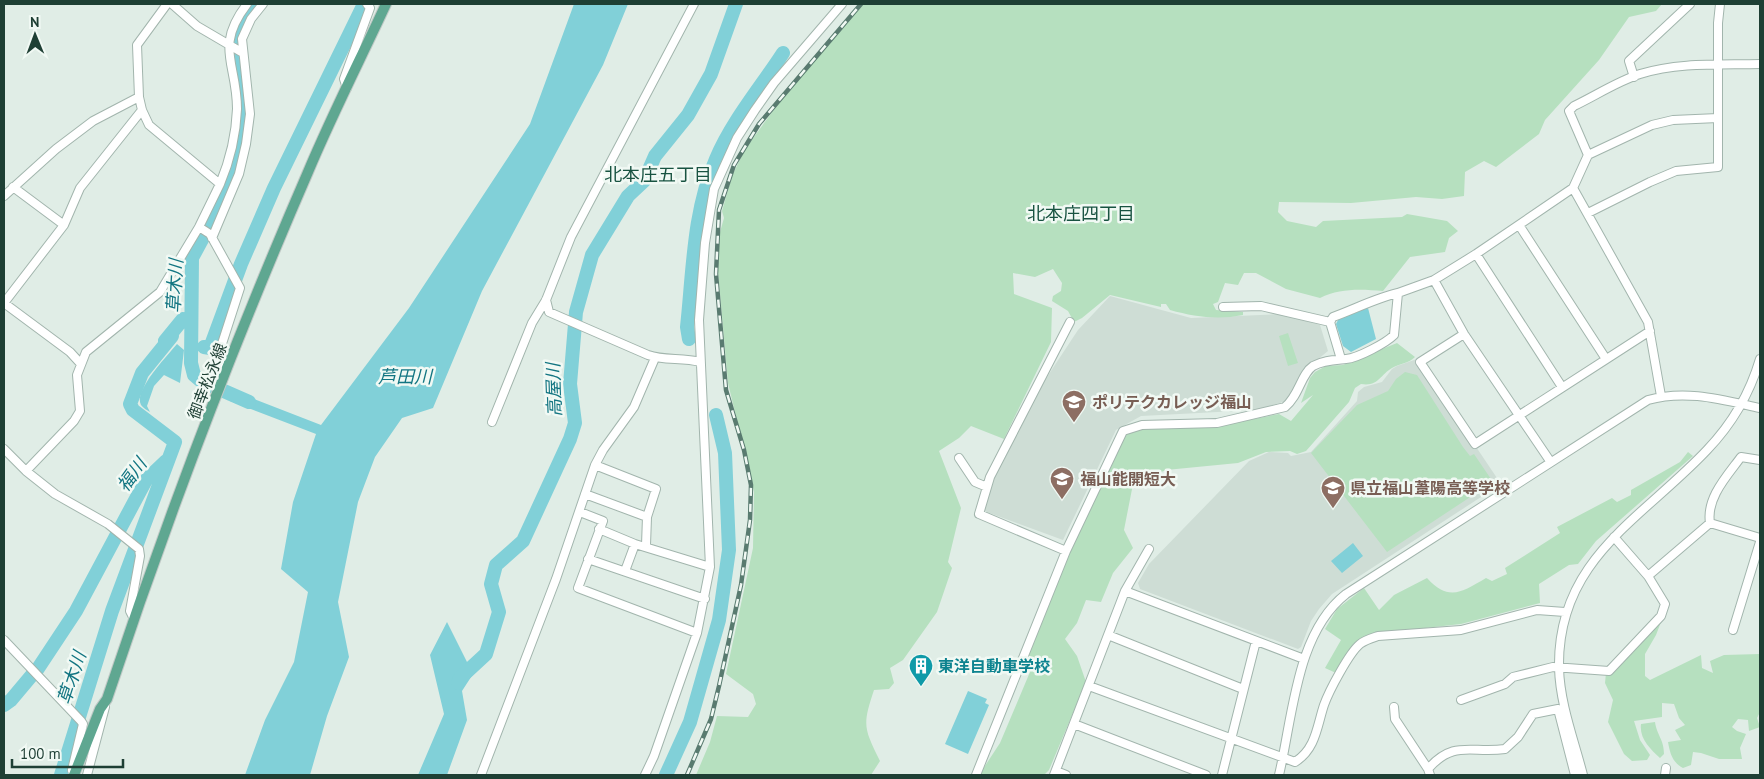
<svg xmlns="http://www.w3.org/2000/svg" width="1764" height="779" viewBox="0 0 1764 779" font-family="'PT Sans','Noto Sans JP',sans-serif">
<rect width="100%" height="100%" fill="#e0ede6"/>
<!-- built -->
<path fill="#ceddd5" d="M1110,296L1191,318L1282,314L1320,325L1328,351L1302,372L1288,399L1283,402L1256,410L1141,416L1116,430L1063,540L984,511L992,481L1045,380L1078,330Z
M1417,359L1501,484L1332,594L1319,609L1311,621L1301,647L1298,649L1140,589L1138,583L1149,564L1249,461L1269,452L1288,453L1291,456L1311,452L1357,401L1358,392L1364,387L1382,382L1392,369L1397,366Z"/>
<!-- green -->
<path fill="#b6e0bf" d="M863,4H1662L1656,11L1629,17L1599,60L1545,120L1539,134L1496,167L1484,161L1465,172L1464,196L1442,199L1416,197L1351,203L1279,202L1278,212L1287,221L1316,227L1323,221L1402,217L1407,214L1447,221L1458,231L1449,238L1445,252L1410,257L1383,291C1361,289 1340,288 1320,298L1286,289L1256,273H1244L1238,285L1225,283L1218,302L1213,304L1216,310L1243,312V315C1218,320 1195,317 1170,310L1166,304H1161V307L1110,295L1082,318L1074,322L1068,311L1052,301L1053,296L1061,291L1062,283L1053,269L1035,277L1013,273L1014,294L1052,308L1051,342L1004,439L971,426L959,438L939,451L961,508L948,562L952,568L937,612L903,660L890,668L894,683L889,689L874,690C862,726 864,728 880,761L871,775H696L710,742L717,716L748,717L756,704L753,694L726,674L753,548L754,492L728,383L718,272V239L724,218L722,211L732,176L745,149L781,100Z
M1288,333L1298,363L1288,366L1279,336Z
M1397,343L1415,357C1408,364 1400,363 1392,368C1380,375 1378,387 1361,384L1355,388L1349,402L1306,451L1297,454L1290,451L1266,452L1238,463L1166,470L1133,484L1124,530L1133,548L1113,573L1101,602L1086,600L1077,623L1065,639L1077,656L1086,682L1049,770L1044,775H979L1000,743L1030,672L1025,663L1067,553L1124,434L1144,427L1218,426L1279,414L1291,421L1313,395L1301,403L1310,378L1315,372L1326,366L1343,365Z
M1405,372L1417,375L1463,447L1470,456L1474,454L1493,482L1387,552L1311,453L1357,405L1388,391L1396,379Z
M1688,452L1693,456L1596,541L1578,564L1569,565L1539,584L1540,603L1461,624L1371,634C1351,642 1346,656 1336,673L1325,668L1341,640L1325,629L1337,609L1364,588L1379,610L1394,595L1427,578C1449,602 1462,592 1486,578L1492,581L1507,574L1505,568L1560,533L1557,527L1612,498L1617,502L1631,495V490L1680,462Z
M1658,621L1661,622L1656,635L1645,654V676L1650,680L1701,655L1702,668L1713,673L1710,661L1724,655L1760,654V712L1757,718L1760,727L1749,731L1748,720L1738,719L1732,727L1737,731L1746,734L1740,748L1742,759H1719L1701,753L1693,752L1691,765L1683,768C1672,762 1670,753 1668,742L1681,740L1675,730L1685,725L1679,718L1674,704L1662,703V717L1634,721L1640,740L1650,755L1647,760L1632,761L1624,754L1608,722L1613,700L1605,683L1606,673Z
M1655,722C1657,736 1664,739 1664,754L1660,758C1650,749 1639,738 1641,724Z"/>
<!-- water -->
<path fill="#81d0d8" d="M574,4H628L603,65L482,291L433,408L402,418L375,457L358,502L338,602L349,657L327,716L310,775H245L265,720L294,662L308,592L281,569L293,502L316,434L230,401L233,391L321,425L409,308L530,124Z
M1368,308L1376,339L1351,352L1343,346L1336,324L1340,316Z
M177,344L184,350L180,383L164,375L154,386L147,406L150,412C147,410 143,408 141,405C133,391 168,355 177,344Z
M1353,543L1363,556L1342,573L1331,561Z
M447,622L473,674L462,691L467,720L447,775H418L444,714L430,655Z
M968,691L987,699L985,703L989,705L968,754L945,744Z"/>
<g fill="none" stroke-linecap="round" stroke-linejoin="round">
<!-- river -->
<path stroke="#81d0d8" stroke-width="14" d="M689,339L687,327C693,272 693,211 716,159C732,121 761,87 783,53
M165,341L183,319
M204,347L210,348L241,264L274,188L364,4
M249,402L201,381L194,375L191,363L192,258L219,208L236,159L243,111L236,41L240,29L255,4
M37,670L76,611L146,480L166,461
M458,683L460,678L486,654L499,612L491,584L496,565L523,541L570,439L575,423L570,384L576,312L592,255L628,196L644,181L655,156L688,115L711,74L736,4
M4,705L11,700L32,675
M61,775L112,611L175,442L133,410L130,404L142,373L172,336
M666,775L690,722L719,620L729,550L725,453L716,415"/>
<defs>
<path id="minor" d="M172,4L197,26L243,53
M1634,77L1629,61L1690,4
M347,88L344,79L370,8L367,4
M1588,155L1652,125L1673,120L1718,118
M220,184C230,160 236,135 237,109C237,63 214,47 247,4
M13,187L64,225L4,303L70,352L81,364
M1573,188L1648,322L1661,396
M4,196L56,149L93,121L139,97
M1588,213L1650,182L1676,171L1718,167V23L1720,4
M64,225L80,188L142,110
M1519,225L1606,359
M199,227L210,234L240,288L219,353L223,377
M212,238L239,174L246,144L250,114L242,39L251,19L263,4
M1476,254L1562,387
M1434,280L1464,334L1550,461
M546,300L549,312L648,355C664,361 683,357 700,362
M1223,307L1261,306L1330,322L1341,359
M1330,322L1333,317C1355,309 1376,298 1398,293
M1464,334L1420,362L1475,444L1650,331
M492,422L532,323L546,300L571,237L694,4
M4,449L26,471L55,494L108,524L139,549L140,556L130,611L134,619
M959,458L975,482L987,487
M595,465L656,489L647,517
M26,471L74,421L80,411L77,375L86,352L160,292L199,227L220,184L149,125L142,110L139,97L137,45L167,4
M585,494L647,517L646,545
M580,512L603,521L578,588L697,633
M1710,523C1706,498 1727,476 1741,457L1760,460
M599,529L635,544L710,567
M1066,551L979,514L990,477L1070,322
M588,559L705,599
M625,571L635,544
M1648,576L1710,523L1760,538
M1125,591L1304,659
M1733,630L1760,542
M1108,635L1243,689
M4,640L81,721L83,724L72,770
M1089,686L1295,762C1316,749 1317,726 1324,705C1329,691 1349,653 1360,644C1365,640 1372,638 1378,636L1461,630L1537,610L1565,612
M1461,700L1505,684L1513,677L1553,667L1609,671L1661,616L1665,604L1648,576L1614,537
M1394,707L1395,719L1428,769L1430,775
M1074,724L1206,775
M1428,769C1454,739 1472,754 1505,749L1518,737L1533,714L1558,709L1575,775
M1056,771L1066,775
M87,775L105,707
M481,775L556,579L595,465L603,450L634,407L655,358
M645,775L654,756L697,633L710,567L699,320L705,243L714,189L737,138L755,110L774,83L842,4
M976,775L1066,551L1123,431L1142,425L1217,423L1285,407C1299,396 1301,374 1313,366C1323,360 1335,360 1346,359C1358,358 1386,343 1394,335L1398,293L1434,280L1476,254L1573,188L1588,155L1569,111L1574,106C1595,96 1618,81 1640,74C1679,62 1720,65 1760,64
M1054,775L1125,591L1149,549
M1222,775L1256,641
M1279,775C1293,716 1296,633 1346,594L1648,400C1686,389 1723,400 1760,408
M1583,775C1574,740 1560,704 1559,668C1557,559 1642,519 1707,450C1732,424 1750,393 1760,359
M1665,775L1666,768"/>
<path id="major" d="M74,775L100,709L107,699C166,521 233,345 308,172C332,115 360,60 386,4"/>
</defs>
<!-- minor casing -->
<use href="#minor" stroke="#a2b5ad" stroke-width="10"/>
<!-- major casing -->
<use href="#major" stroke="#c0c9c6" stroke-width="12"/>
<!-- minor -->
<use href="#minor" stroke="#fff" stroke-width="8"/>
<!-- major -->
<use href="#major" stroke="#5fa791" stroke-width="10"/>
<defs>
<path id="rail" d="M687,775L711,719L719,686L741,585L750,520L751,485L744,450L726,390L716,274L719,210L734,165L759,124L861,4"/>
</defs>
<!-- rail casing -->
<use href="#rail" stroke="#597b70" stroke-width="4.5"/>
<!-- rail -->
<use href="#rail" stroke="#f1f9f4" stroke-width="2.5" stroke-dasharray="8" stroke-linecap="butt"/>
</g>
<!-- icons -->
<defs>
<symbol id="school-pin" viewBox="-11 -11 22 30"><path d="M0 17L-7.5 6A9.5 9.5 0 1 1 7.5 6Z" fill="#8d6e63" stroke="#f1f9f4"/><path d="M0-5L7-2L0 1L-7-2ZM-4 1L0 2.5L4 1V4Q0 6-4 4Z" fill="#fff"/></symbol>
<symbol id="building-pin" viewBox="-11 -11 22 30"><path d="M0 17L-7.5 6A9.5 9.5 0 1 1 7.5 6Z" fill="#0f9aa8" stroke="#f1f9f4"/><path d="M-4-6H4V6H1V3H-1V6H-4ZM-2.5-4.3h1.7v1.8h-1.7ZM.8-4.3h1.7v1.8H.8ZM-2.5-1h1.7V.8h-1.7ZM.8-1h1.7V.8H.8Z" fill="#fff"/></symbol>
</defs>
<g fill-rule="evenodd">
<use href="#school-pin" x="1060" y="388" width="28" height="38"/>
<use href="#school-pin" x="1048" y="465" width="28" height="38"/>
<use href="#school-pin" x="1319" y="474" width="28" height="38"/>
<use href="#building-pin" x="907" y="652" width="28" height="38"/>
</g>
<g text-anchor="middle" stroke-width="5" stroke-linejoin="round" paint-order="stroke">
<!-- street labels -->
<g font-size="16" fill="#1e3f34" stroke="#f1f9f4">
<text transform="translate(207 381) rotate(-69)" y="6">御幸松永線</text>
</g>
<!-- education labels -->
<g font-size="16" font-weight="bold" fill="#785e54" stroke="#f1f9f4" text-anchor="start">
<text x="1092" y="408">ポリテクカレッジ福山</text>
<text x="1080" y="485">福山能開短大</text>
<text x="1350" y="494">県立福山葦陽高等学校</text>
</g>
<!-- culture labels -->
<g font-size="16" font-weight="bold" fill="#0d838f" stroke="#f1f9f4" text-anchor="start">
<text x="938" y="672">東洋自動車学校</text>
</g>
<!-- neighbourhood labels -->
<g font-size="18" fill="#185341" stroke="#f1f9f4">
<text x="658" y="181">北本庄五丁目</text>
<text x="1081" y="220">北本庄四丁目</text>
</g>
<!-- water labels -->
<g font-size="18" font-style="italic" fill="#127582" stroke="#f1f9f4">
<text transform="translate(175 286) rotate(-87)" y="6">草木川</text>
<text x="405" y="383">芦田川</text>
<text transform="translate(554 390) rotate(-92)" y="6">高屋川</text>
<text transform="translate(132 475) rotate(-54)" y="6">福川</text>
<text transform="translate(72 678) rotate(-72)" y="6">草木川</text>
</g>
</g>
<!-- border -->
<rect width="1764" height="779" fill="none" stroke="#1e3f34" stroke-width="10"/>
<!-- north arrow -->
<g transform="translate(35 35) rotate(359)" stroke="#f1f9f4" stroke-width="4" paint-order="stroke">
<path d="M0-4L9 19L0 12L-9 19Z" fill="#1e3f34"/>
<text y="-8" font-size="14" font-weight="bold" text-anchor="middle" fill="#1e3f34">N</text>
</g>
<!-- scale -->
<path d="M12 759v8h111v-8" fill="none" stroke="#1e3f34" stroke-width="2.5"/>
<text x="20" y="759" font-size="15" fill="#1e3f34" stroke="#f1f9f4" stroke-width="4" paint-order="stroke">100 m</text>
</svg>
